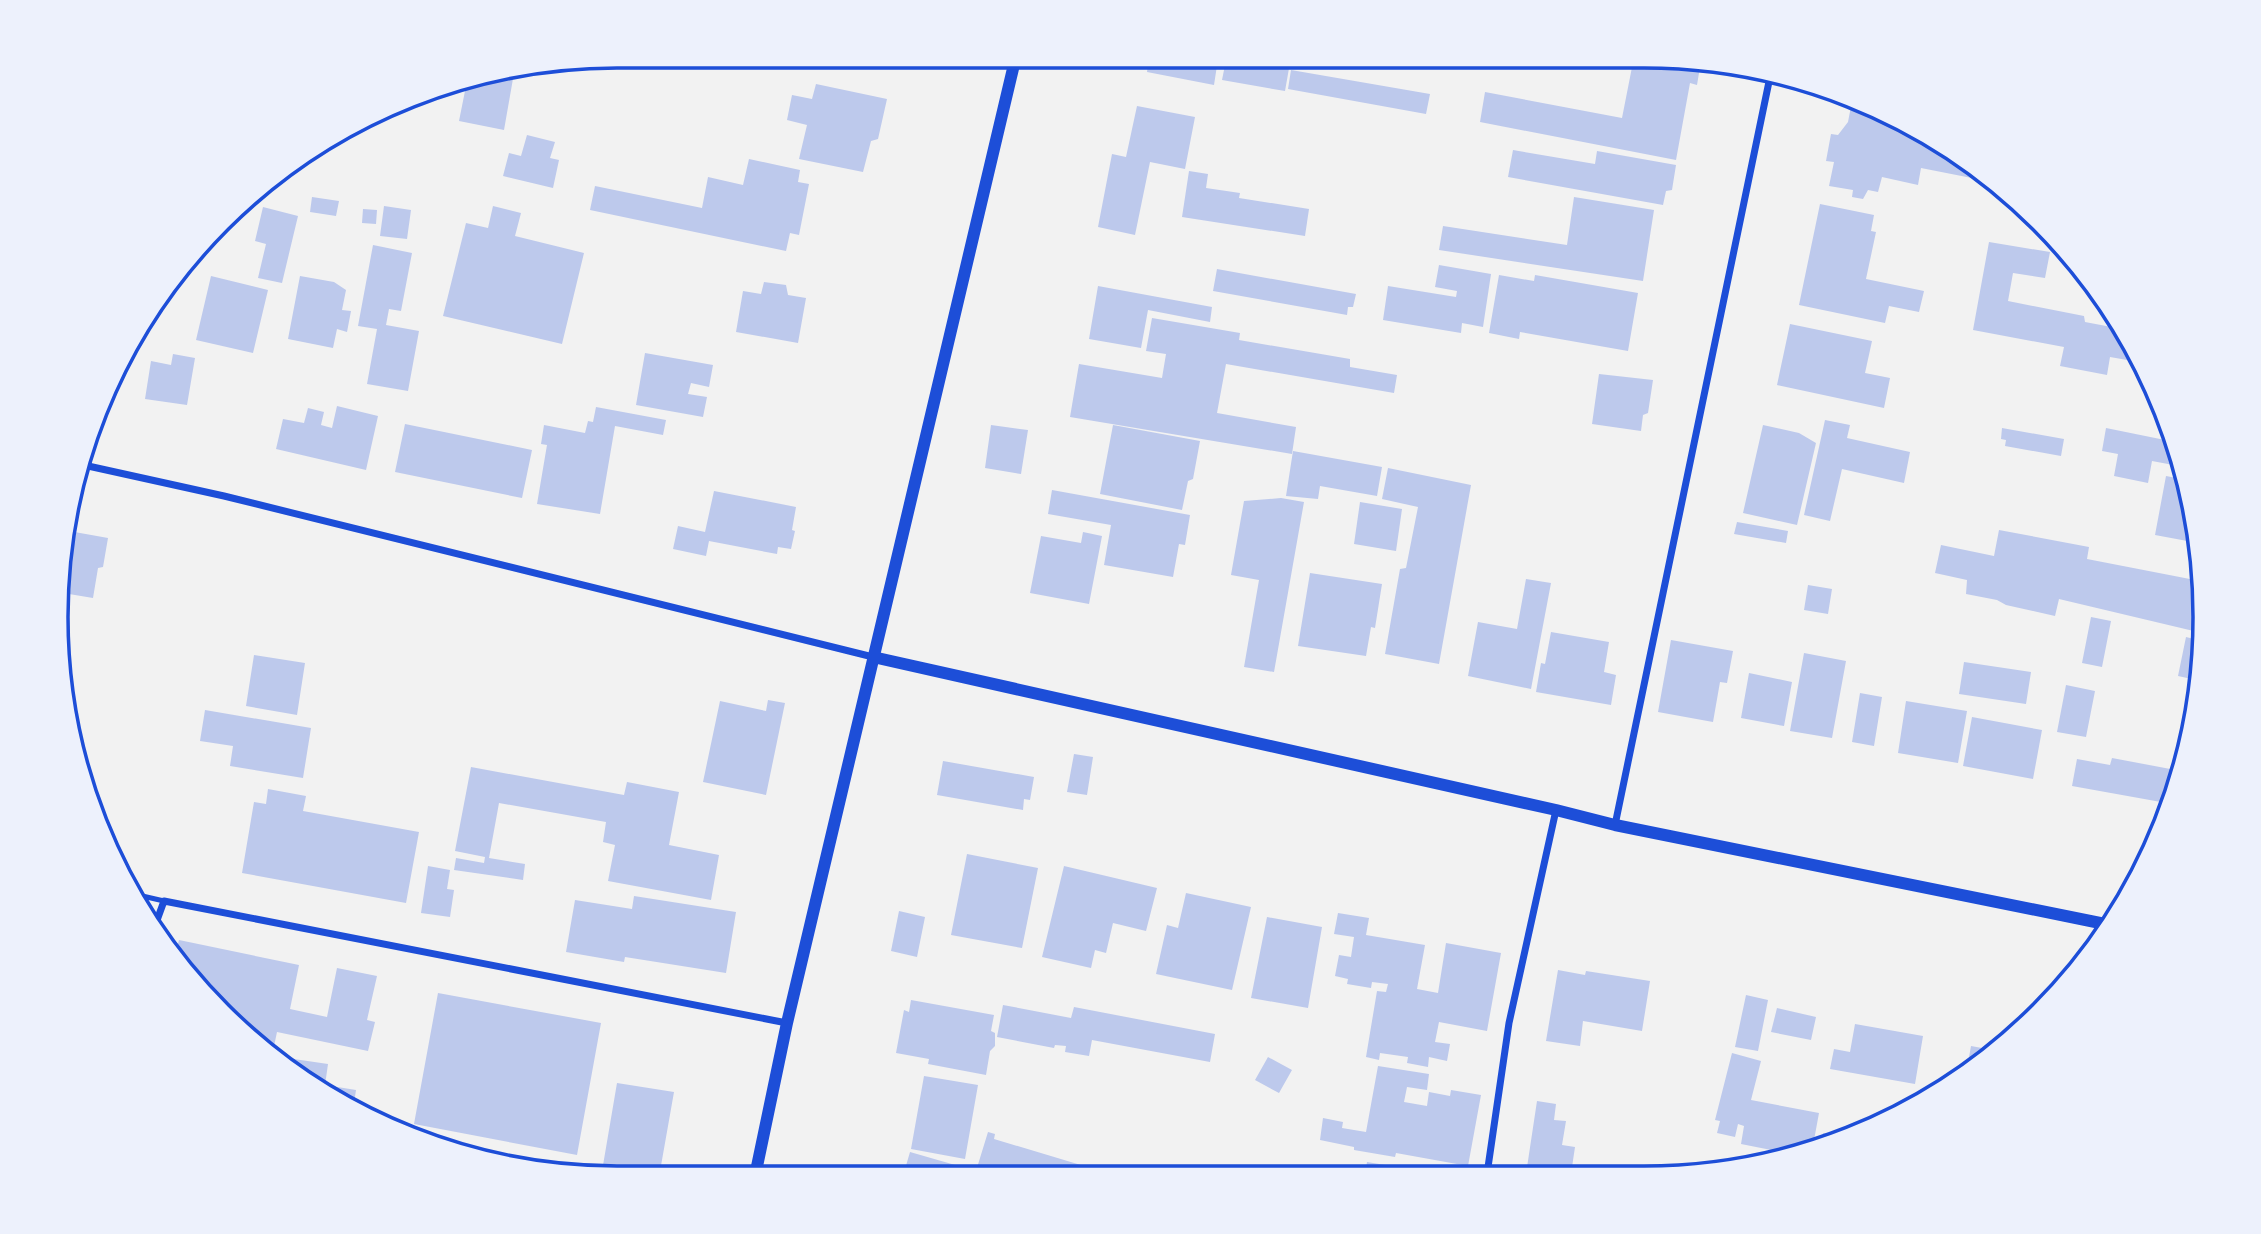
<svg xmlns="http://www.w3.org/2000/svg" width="2261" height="1234" viewBox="0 0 2261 1234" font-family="'Open Sans',sans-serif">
<rect width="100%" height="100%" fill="#f2f2f2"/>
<!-- building -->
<path fill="#bdc9ec" d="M1149,57H1291L1285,91L1222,80L1226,60L1218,59L1214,85L1147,72Z
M1634,57H1680L1701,61L1697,85L1690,83L1676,160L1480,122L1485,92L1622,118Z
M1291,70L1430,94L1426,114L1288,89Z
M514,73L504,130L459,121L467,81Z
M816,84L887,99L878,139L871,141L863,172L799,159L807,125L787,120L792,95L812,99Z
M1852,101L1924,131L1997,183L1921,168L1918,185L1882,177L1878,192L1868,190L1863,199L1852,197L1853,190L1829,186L1834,162L1826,161L1831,134L1838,135L1848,122Z
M1137,106L1195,117L1185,169L1150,162L1135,235L1098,227L1112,154L1126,157Z
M527,135L555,142L550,158L559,160L553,188L503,176L509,153L521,156Z
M1513,150L1595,164L1597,151L1676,165L1672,190L1666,191L1663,205L1508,177Z
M749,159L800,170L798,182L809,184L799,235L790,233L786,251L590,210L595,186L702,208L708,177L743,185Z
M1189,171L1208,174L1206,188L1240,193L1239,198L1309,209L1305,236L1182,217Z
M312,197L339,201L336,216L310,212Z
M1574,197L1654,210L1643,281L1439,250L1443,226L1567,245Z
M1820,204L1874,215L1871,231L1876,232L1866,279L1924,291L1919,312L1889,306L1885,323L1799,305Z
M384,206L411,210L407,239L380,236Z
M493,206L521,213L515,236L584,253L562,344L443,316L466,223L488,228Z
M263,207L298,216L282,283L258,278L266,244L255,241Z
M363,209L377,210L376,224L362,223Z
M1989,242L2050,252L2045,278L2013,273L2008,301L2084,316L2085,322L2122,329L2144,363L2110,357L2107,375L2060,366L2064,347L1973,330Z
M373,245L412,253L401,311L389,309L386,325L419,331L408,391L367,384L377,329L358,326Z
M1439,265L1491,274L1483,327L1462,323L1461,333L1383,320L1388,286L1456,297L1457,291L1435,287Z
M1217,269L1356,294L1353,307H1348L1347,315L1213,291Z
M1499,275L1534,281L1535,275L1638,293L1628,351L1520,332L1519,339L1489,333Z
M211,276L268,290L253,353L196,340Z
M300,276L334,282L346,290L342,310L351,311L347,332L337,329L333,348L288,339Z
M764,282L786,285L788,295L806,298L798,343L736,332L743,291L761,294Z
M1098,286L1212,307L1210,322L1148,310L1141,348L1089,339Z
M1152,318L1240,333L1239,340L1350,359V367L1397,375L1394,393L1226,364L1217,413L1296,427L1292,454L1070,417L1079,364L1162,378L1166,354L1146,351Z
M1790,324L1872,341L1865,373L1890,378L1884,408L1777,385Z
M645,353L713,365L709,387L691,383L688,394L707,397L703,417L636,405Z
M173,354L195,358L187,405L145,399L151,361L171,365Z
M2144,363L2147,369L2152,382L2141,380Z
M1599,374L1653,380L1648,413L1643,415L1641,431L1592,424Z
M337,406L378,416L366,470L276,449L283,419L304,423L308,408L324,412L321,425L332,428Z
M596,407L666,420L663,435L615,426L600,514L537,504L547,445L541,444L544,425L585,433L588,421L593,422Z
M1825,420L1850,425L1847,438L1910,452L1904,483L1842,469L1830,521L1804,515Z
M405,424L532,450L522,498L395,472Z
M2168,424L2184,467L2152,461L2148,483L2114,476L2118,454L2102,451L2106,428L2165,440Z
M991,425L1028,430L1021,474L985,468Z
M1113,425L1200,441L1193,479L1188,481L1182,510L1100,494Z
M1763,425L1799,433L1816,443L1797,525L1743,513Z
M2002,428L2064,439L2061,456L2005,446L2006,440L2001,439Z
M1293,451L1382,467L1377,496L1320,486L1318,499L1286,496Z
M1388,468L1471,485L1439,664L1385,654L1400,569L1406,568L1418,507L1382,499Z
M2166,476L2187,480L2198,543L2155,535Z
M1052,490L1190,515L1185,545L1179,544L1173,577L1104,565L1111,525L1048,514Z
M714,491L796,507L792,530L795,531L791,549L778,547L777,554L709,541L706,556L673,549L678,526L705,532Z
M1281,498L1304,502L1274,672L1244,667L1259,580L1231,575L1244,501Z
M1360,502L1402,509L1396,551L1354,544Z
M1737,522L1788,531L1786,543L1734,534Z
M1999,530L2089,547L2087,559L2195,580L2200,557L2204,580L2202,633L2059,599L2055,616L2006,605L1997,600L1966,594L1967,580L1935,573L1941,545L1994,556Z
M69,531L108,538L103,567L98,568L93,598L63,593Z
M1083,532L1102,536L1089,604L1030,593L1041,536L1081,543Z
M1310,573L1382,584L1375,628L1371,627L1366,656L1298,646Z
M1526,579L1551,583L1531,689L1468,676L1478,622L1517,629Z
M1808,585L1832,589L1828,614L1804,610Z
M2091,617L2111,621L2102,667L2082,663Z
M1551,632L1609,642L1604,672L1616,675L1611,705L1536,692L1541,663L1545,664Z
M2186,637L2202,641L2201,681L2178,676Z
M1671,640L1733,651L1727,683L1720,682L1713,722L1658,712Z
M1804,653L1846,661L1832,738L1790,731Z
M254,655L305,663L297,715L246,706Z
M1964,662L2031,672L2026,704L1959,694Z
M1749,673L1792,682L1784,726L1741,718Z
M2066,685L2095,691L2086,737L2057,732Z
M1860,693L1882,697L1874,746L1852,742Z
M768,700L785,703L766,795L703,782L720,701L766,711Z
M1906,701L1967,711L1958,763L1898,753Z
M205,710L311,728L303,778L230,766L233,746L200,741Z
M1972,717L2042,730L2033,779L1963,766Z
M1074,754L1093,757L1087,795L1067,792Z
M2112,758L2181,771L2172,804L2072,786L2077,759L2110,765Z
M943,761L1034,777L1030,800L1024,799L1023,810L937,795Z
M471,767L624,795L627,782L679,792L669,845L719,855L711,900L608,881L615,845L603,842L606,822L499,803L489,858L525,864L523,880L454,870L456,858L484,863L485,857L455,851Z
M268,789L306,796L303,811L419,832L406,903L242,873L254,802L266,804Z
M967,854L1038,868L1022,948L951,935Z
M428,866L450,870L447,889L454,890L450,917L421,913Z
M1064,866L1157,888L1146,931L1113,923L1106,953L1095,950L1091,968L1042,957Z
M1186,893L1251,907L1232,990L1156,974L1167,925L1178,928Z
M634,896L736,912L726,973L625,957L624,962L566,952L575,900L632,909Z
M899,911L925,917L917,957L891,951Z
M1338,913L1369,918L1366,935L1425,945L1417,989L1438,993L1446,943L1501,953L1487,1031L1439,1022L1435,1042L1450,1044L1447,1061L1429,1057L1428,1067L1407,1063L1408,1057L1380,1053L1379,1060L1366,1057L1377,991L1386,992L1388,984L1372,982L1371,988L1347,984L1348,979L1335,976L1339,955L1351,957L1354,937L1334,934Z
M1267,917L1322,927L1308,1008L1251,998Z
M179,940L299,965L290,1009L327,1017L337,968L377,976L367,1020L375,1022L368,1051L277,1032L273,1051L195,987L175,955Z
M1558,970L1585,975L1586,971L1650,981L1642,1031L1583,1021L1580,1046L1546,1041Z
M438,993L601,1023L577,1155L414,1124Z
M1746,995L1768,1000L1758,1051L1735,1047Z
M911,1000L994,1015L991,1031L995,1033V1046L990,1051L986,1075L928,1064L929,1059L896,1053L904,1010L909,1012Z
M1003,1005L1071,1018L1074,1007L1215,1034L1210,1062L1092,1040L1089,1056L1065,1052L1066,1046L1055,1045L1054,1048L997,1037Z
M1777,1008L1816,1017L1811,1040L1771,1032Z
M1855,1024L1923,1036L1915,1084L1830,1069L1834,1049L1850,1052Z
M1971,1046L1993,1050L1966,1074Z
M1732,1053L1761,1061L1751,1100L1819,1113L1812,1151L1797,1155L1741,1144L1744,1126L1738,1124L1735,1137L1717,1133L1720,1121L1715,1120Z
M280,1057L328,1064L325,1085L356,1090L353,1110L337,1103Z
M1268,1057L1292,1070L1279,1093L1255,1080Z
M1378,1066L1429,1074L1427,1090L1407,1087L1404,1102L1427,1106L1429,1092L1450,1096L1451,1090L1481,1095L1468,1166L1396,1153L1395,1157L1354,1150V1147L1320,1140L1323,1118L1343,1122L1342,1128L1366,1132Z
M924,1076L978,1085L965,1159L911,1149Z
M617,1083L674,1092L659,1177H601Z
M1537,1101L1556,1104L1554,1120L1566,1121L1562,1145L1575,1147L1571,1174H1526Z
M988,1132L995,1134L994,1139L1104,1172L1103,1175L903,1176L910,1152L976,1171Z
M1823,1133L1847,1137L1820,1149Z
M1367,1162L1434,1173V1174H1365Z"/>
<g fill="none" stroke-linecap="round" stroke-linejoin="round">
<!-- service -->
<path stroke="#1d4ed8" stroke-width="5" d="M138,895L164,901"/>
<!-- minor -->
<path stroke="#1d4ed8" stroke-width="7" d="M79,464L224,496L873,657
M1615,825L1771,72
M156,923L164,901L787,1023
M1487,1174L1509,1023L1556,810"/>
<!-- tertiary -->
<path stroke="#1d4ed8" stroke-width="12" d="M873,657L1556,810L1615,825L2110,925
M755,1176L787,1023L1016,56"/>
</g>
<!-- crop -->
<path d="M0 0H2261V1234H0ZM617 68H1644A549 549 0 0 1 2193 617V617A549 549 0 0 1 1644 1166H617A549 549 0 0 1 68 617V617A549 549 0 0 1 617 68Z" fill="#edf1fc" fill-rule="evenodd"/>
<path fill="none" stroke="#1d4ed8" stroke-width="3.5" d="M617 68H1644A549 549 0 0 1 2193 617V617A549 549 0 0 1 1644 1166H617A549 549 0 0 1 68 617V617A549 549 0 0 1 617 68Z"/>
</svg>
